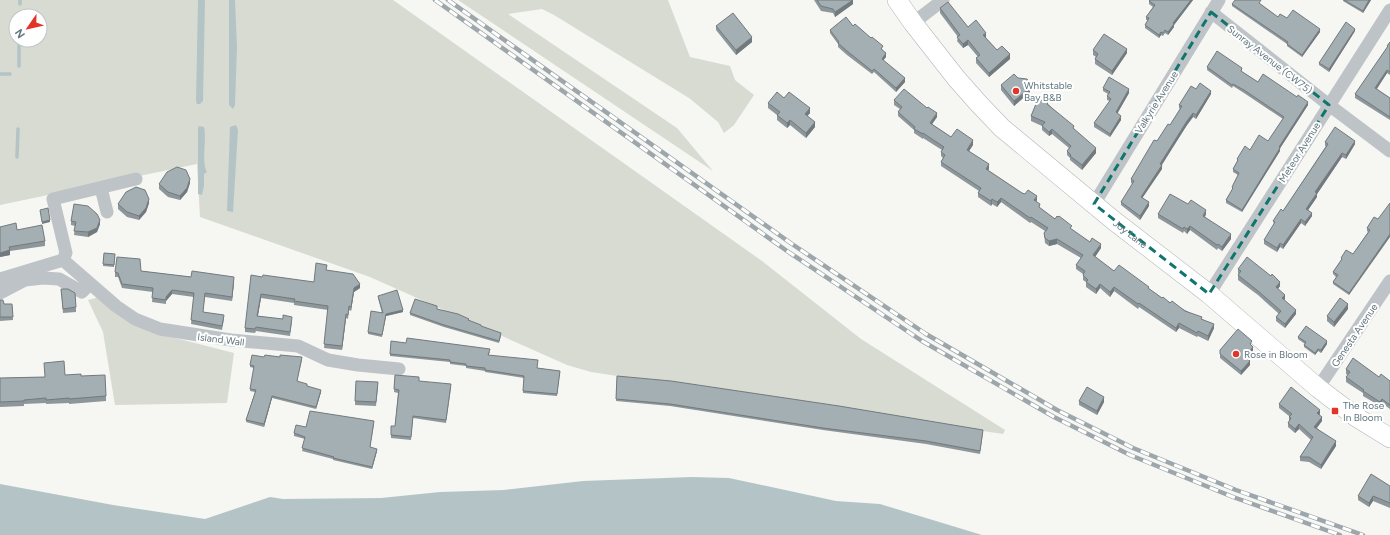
<svg xmlns="http://www.w3.org/2000/svg" width="1390" height="535" viewBox="0 0 1390 535" font-family="Figtree,sans-serif">
<rect width="100%" height="100%" fill="#f6f6f3"/>
<!-- green -->
<path fill="#d7dbd2" fill-rule="evenodd" d="M0,0H393L762,261L861,339L1005,430L1003,434L591,372L567,365L370,277L200,217L197,164L0,205ZM16,16H40V40H16Z
M458,0H668L690,57L730,66L735,80L754,95L734,125L724,133L718,122L689,98L554,15L542,9L508,14L677,128L713,171Z
M99,297L124,317L148,331L234,353L227,403L115,405L103,332L88,300Z"/>
<!-- water -->
<path fill="#b4c4c6" d="M198,0H205L203,101L200,104H197L196,101Z
M229,0H235L237,47L235,105L233,109L229,105Z
M236,125L238,130L233,212L227,211L230,127Z
M199,126L204,127C207,140 201,163 207,172L204,174V186L202,195L198,194V128Z
M692,477L729,478L836,501L880,504L982,535H0V484L113,505L205,519L270,497L283,499L381,498L440,492L504,490L583,481Z"/>
<g fill="none" stroke-linecap="round" stroke-linejoin="round">
<!-- stream -->
<path stroke="#b4c4c6" stroke-width="3.5" d="M20,4V0
M19,66V40
M0,74H10
M17,157L18,129"/>
<defs>
<g id="secondary">
<path id="s1" d="M897,0L913,23L956,78L979,104L1002,128L1113,220L1209,294L1318,388L1356,417L1390,438"/>
</g>
</defs>
<!-- secondary casing -->
<use href="#secondary" stroke="#b0b7ba" stroke-width="20"/>
<!-- street -->
<path stroke="#bdc3c6" stroke-width="13" d="M1211,12L1329,105L1390,151
M913,23L943,0
M101,188L107,212
M1094,204L1219,0
M63,260L116,306L135,319L160,329L231,340L298,346L328,360L358,365L399,369
M63,260L66,253L53,199L136,179
M0,279L63,260
M0,293L25,280L43,278L59,279L82,292L90,284
M1209,294L1390,10
M1318,388L1390,281"/>
<!-- secondary -->
<use href="#secondary" stroke="#fff" stroke-width="19"/>
<defs>
<path id="rail" d="M435,0L787,251L922,341L1054,417L1130,455L1233,497L1340,535
M448,0L792,244L926,334L1057,410L1133,448L1236,490L1363,535"/>
</defs>
<!-- rail casing -->
<use href="#rail" stroke="#9da6aa" stroke-width="4.5"/>
<!-- rail -->
<use href="#rail" stroke="#fff" stroke-width="3" stroke-dasharray="9" stroke-linecap="butt"/>
</g>
<!-- wall -->
<path fill="#8d969a" d="M814,0H853V4L835,17L833,13L821,11Z
M1150,0H1193L1174,25V27L1168,35L1165,33L1163,36L1161,35L1159,38L1145,28V25L1148,20H1146V17L1153,7L1149,4V1Z
M1343,0H1371L1363,13L1343,1Z
M1232,4H1260L1278,17L1287,18L1320,32L1302,57L1287,46V44L1232,6Z
M940,8L968,27L986,37H985L997,50L1010,59L989,77L976,63V58L978,57L968,45L963,48L957,41L958,37L940,13Z
M716,26L752,42L736,55L716,30Z
M853,26L883,50V51L886,57L883,60L905,82L896,92L874,72L872,74L847,55L838,47V44L830,33V30Z
M1355,31L1329,72L1319,65V63Z
M1390,42V75L1387,73L1377,89L1390,98V120L1355,98V94L1387,48V46Z
M1093,50L1127,53L1112,75L1095,64V59L1096,57L1093,55Z
M1207,67L1242,71V72L1258,82L1308,105L1280,148V151L1242,212L1226,203V200L1232,190V187L1238,175L1233,172V169L1237,162V159L1250,150L1268,141L1283,119L1244,93L1233,86L1232,88L1207,70Z
M1018,78L1030,83V92L1014,106L1001,90V85Z
M1103,88L1129,93L1117,113L1121,120L1110,137L1094,127V123L1110,101L1107,100V96L1108,94L1103,91Z
M1196,89L1211,94L1196,119L1193,117L1187,125L1161,165L1162,169L1142,198L1149,206L1140,220L1121,205V202L1133,184L1131,183V179L1157,141L1170,125L1180,109L1179,108V105Z
M784,98L810,113L807,116L815,127L806,138L790,125L787,128L777,120V115L768,108V103Z
M894,100L937,117L932,124L951,137L973,145L969,151L989,169L988,170L1022,193L1037,200L1036,202L1040,208L1055,219L1090,242L1101,248L1095,257L1114,271L1149,289L1162,298L1202,319L1214,328L1208,341L1198,336L1197,337L1179,328L1176,332L1139,307L1138,309L1114,291L1110,297L1100,288L1096,294L1086,287V282L1083,280V274L1076,269V265L1081,258L1057,244L1049,246L1045,243L1044,233L1045,231L1031,222L1030,223L1001,202L997,207L992,204L991,206L978,197V193L979,191L941,166V162L943,158L941,156V152L942,150L923,138V139L914,133V130L898,116V112L900,109L894,105Z
M1048,104L1074,129L1096,153L1082,170L1070,160V158L1067,155V151L1069,148L1052,134L1049,136L1042,130V126L1031,121V116Z
M1325,142L1355,144L1346,159L1342,157L1317,194V197L1308,210L1312,216L1305,226L1301,223L1283,249L1280,247L1277,252L1264,244V240L1274,224L1273,221L1283,211L1326,146H1325Z
M190,183L187,192L180,200L168,197L159,189V184Z
M149,203L146,212L139,220L127,217L118,209V204Z
M1188,204L1206,214L1205,217L1231,239L1222,251L1218,248L1217,250L1190,230L1187,234L1184,231L1183,233L1158,218V214Z
M1374,217L1349,295L1333,284V282L1336,277L1333,274V272L1341,260V258L1353,254L1368,232L1367,231V228Z
M71,221L100,224L97,232L88,237L74,235L75,226L71,225Z
M0,227L17,230L45,241V246L10,251V255L0,257Z
M104,253L115,254L114,267L103,266Z
M1238,269L1280,286L1278,289L1285,299L1284,300L1296,314L1285,328L1276,321V317L1279,314L1258,295L1238,280V275L1239,274L1238,273Z
M327,270L360,288L354,292L351,311L349,310L348,319L346,318L342,350L324,348L328,310L294,305V303L261,298L258,316L292,321L290,336L256,331L255,333L245,332V328L262,277L314,282Z
M141,271L234,282L232,301L205,297L203,312L224,319L222,330L191,324L194,297L172,294L166,301V304L152,302L153,292L122,288L118,277H115V272Z
M61,289L76,307V312L63,313Z
M378,296L403,312L386,316L382,337L368,334V332L382,313L378,298Z
M0,300L4,304H12L13,320L0,321Z
M437,308V309L469,321L501,336L499,343L444,327L410,315V313Z
M1348,309L1334,327L1327,321V316Z
M1298,337L1327,344L1321,353L1318,351L1315,355L1304,347V345L1305,344L1298,339Z
M1252,346L1253,352L1247,358L1250,365L1241,375L1220,358V350Z
M490,352L488,356L538,368L560,371L557,396L523,393L524,378L485,372V371L466,368V366L450,364V362L390,356V354Z
M264,357L302,360L297,381L321,392L316,409L272,398L264,427L246,422V420L255,392L250,391L254,368L250,367V365Z
M1346,369L1379,377L1390,381V409L1382,403L1380,406L1363,396V393L1346,382V377L1348,375L1346,374Z
M65,375L81,376L106,396V401L69,404V403L46,404V403L24,404V406L0,407V378L45,377Z
M395,375L419,381L451,387L446,423L413,418L411,440L391,438V426H395L398,393L394,392Z
M617,376L983,432L980,454L926,444L823,430L670,406L616,401Z
M356,381L378,387L376,406L355,405Z
M1079,401L1104,402L1097,415L1079,405Z
M1279,404L1320,414L1319,415L1322,421L1317,428L1336,446L1321,469L1309,462L1300,461V457L1311,440L1299,429L1295,433L1288,427V423L1289,421V416L1279,408Z
M374,424L370,447L377,451L372,469L333,460V459L302,451L305,439L294,436V433L306,427Z
M1390,486V508L1373,501L1369,507L1358,500V496Z"/>
<!-- shaded-wall -->
<path fill="#737a7d" d="M853,0V4L835,17V12Z
M1191,0H1193L1174,25V27L1168,35V32L1173,23Z
M1369,0H1371L1363,13V11Z
M1320,29V32L1302,57V55Z
M1355,29V31L1329,72V69Z
M1161,32V35L1159,38V35Z
M986,33V37L983,39V35Z
M752,37V42L736,55V50Z
M968,40V45L963,48V44Z
M1127,49V53L1112,75V71Z
M886,53V57L882,62V59Z
M1010,54V59L989,77V73Z
M1387,70V73L1375,91V88Z
M905,78V82L896,92V88Z
M1030,88V92L1014,106V101Z
M1129,89V93L1116,116V112Z
M1211,91V94L1196,119V115Z
M1308,102V105L1279,150V147Z
M810,108V113L805,119V114Z
M937,113V117L930,127V123Z
M1193,113V117L1187,125L1160,168V164L1187,121Z
M1121,116V120L1110,137V134Z
M790,120V125L787,128V123Z
M815,122V127L806,138V133Z
M1052,129V134L1049,136V132Z
M973,140V145L967,154V150Z
M1355,141V144L1346,159V155Z
M1096,148V153L1082,170V165Z
M1280,148V151L1242,212V210Z
M1342,153V157L1317,194V197L1306,213V209L1315,192Z
M989,164V169L986,173V169Z
M1162,165V169L1141,200V197Z
M190,179V183L187,192L180,200V196Z
M1037,196V200L1034,205V200Z
M1001,198V202L997,207V202Z
M149,199V203L146,212L139,220V216Z
M992,199V204L991,206V201Z
M1149,202V206L1140,220V216Z
M1206,210V214L1203,220V216Z
M1312,213V216L1305,226V222Z
M1301,219V223L1283,249V245Z
M50,220V222L42,224V222Z
M100,220V224L97,232L88,237V232Z
M1190,226V230L1187,234V229Z
M1231,234V239L1222,251V247Z
M1390,234V237L1349,295V293Z
M1057,239V244L1049,246V241Z
M1280,243V247L1277,252V248Z
M1101,244V248L1093,260V255Z
M10,250V255L0,257V253Z
M234,277V282L232,301V297Z
M1280,282V286L1276,291V287Z
M360,284V288L354,292L351,311V307L354,288Z
M1100,284V288L1096,294V289Z
M1114,287V291L1110,297V292Z
M172,290V294L166,301V304V297Z
M261,294V298L257,320V316Z
M1285,295V299L1282,303V298Z
M1348,304V309L1334,327V322Z
M403,310V312L386,316L382,337L386,314Z
M1296,310V314L1285,328V324Z
M346,314V318L342,350V346Z
M1179,323V328L1176,332V328Z
M1214,324V328L1208,341V336Z
M1327,341V344L1321,353V350Z
M1253,347V352L1245,361V357Z
M1318,349V351L1315,355V353Z
M1250,361V365L1241,375V371Z
M321,390V392L316,409V407Z
M272,396V398L264,427V424Z
M1104,397V402L1097,415V411Z
M1382,399V403L1380,406V402Z
M1320,410V414L1317,417V413Z
M1322,417V421L1314,431V427Z
M1299,424V429L1295,433V429Z
M1336,441V446L1321,469V465Z
M377,449V451L372,469V467Z
M1373,496V501L1369,507V503Z"/>
<!-- building -->
<path fill="#a4afb3" stroke="#737a7d" d="M817,0H853L835,12L833,9L821,6Z
M1150,0H1191L1173,23L1174,24L1168,32L1165,30L1163,33L1161,32L1159,35L1145,25L1149,18L1146,17L1155,5L1149,1Z
M1235,0H1261L1259,3L1278,17L1280,14L1287,18L1293,10L1320,29L1302,55L1287,44L1288,42L1232,4Z
M1344,0H1369L1363,11Z
M948,2L968,27L976,20L986,33L983,35L997,50L1002,46L1010,54L989,73L976,58L980,55L968,40L963,44L957,37L960,35L940,8Z
M733,13L752,37L736,50L716,26Z
M846,17L853,26L855,24L871,38L872,37L883,46L881,49L886,53L882,59L905,78L896,88L874,69L872,71L847,51L838,43L839,42L830,30Z
M1346,22L1355,29L1329,69L1319,63Z
M1104,34L1127,49L1112,71L1095,59L1098,54L1093,50Z
M1390,42V72L1387,70L1375,88L1390,98V117L1355,94L1388,46H1387Z
M1217,51L1242,68L1241,71L1258,82L1263,74L1297,97L1298,95L1308,102L1279,147L1280,148L1242,210L1226,200L1233,188L1232,187L1239,173L1233,169L1238,160L1237,159L1245,146L1250,150L1259,135L1268,141L1284,117L1244,90L1233,84L1232,85L1207,67Z
M1014,74L1018,78L1027,79L1030,83V88L1014,101L1001,85Z
M1109,77L1129,89L1116,112L1121,116L1110,134L1094,123L1111,99L1107,96L1110,92L1103,88Z
M1200,83L1211,91L1196,115L1193,113L1187,121L1160,164L1162,165L1141,197L1149,202L1140,216L1121,202L1134,181L1131,179L1154,140L1157,141L1168,124L1170,125L1182,106L1179,105L1191,86L1196,89Z
M904,89L927,108L928,107L937,113L930,123L951,137L957,129L973,140L967,150L989,164L986,169L1022,193L1025,194L1028,190L1037,196L1034,200L1040,204L1039,207L1055,219L1057,216L1058,217L1059,216L1072,226L1070,228L1090,242L1092,238L1101,244L1093,255L1114,271L1119,265L1149,287L1148,288L1162,298L1163,297L1170,303L1172,301L1185,311L1202,317L1201,319L1214,324L1208,336L1198,331L1197,333L1179,323L1176,328L1139,303L1138,304L1114,287L1110,292L1100,284L1096,289L1086,282L1088,280L1083,275L1085,271L1076,265L1083,255L1057,239L1049,241L1045,238L1044,233L1048,228L1031,217L1030,218L1001,198L997,202L992,199L991,201L978,193L981,188L941,162L945,155L941,152L944,147L923,133V134L914,129L915,127L898,112L902,107L894,100Z
M777,92L784,98L789,92L810,108L805,114L815,122L806,133L790,120L787,123L777,115L780,112L768,103Z
M1038,99L1048,103L1047,104L1074,126L1073,128L1096,148L1082,165L1070,156L1071,155L1067,151L1071,146L1052,129L1049,132L1042,126L1045,122L1031,116Z
M1335,127L1355,141L1346,155L1342,153L1315,192L1317,193L1306,209L1312,213L1305,222L1301,219L1283,245L1280,243L1277,248L1264,240L1275,222L1273,221L1281,209L1283,211L1328,144L1325,142Z
M177,167L186,170L190,179L187,188L180,196L168,192L159,184L167,172Z
M136,187L145,190L149,199L146,208L139,216L127,212L118,204L126,192Z
M1170,194L1188,204L1191,200L1206,210L1203,216L1231,234L1222,247L1218,244L1217,245L1190,226L1187,229L1184,227L1183,229L1158,214Z
M1390,203V234L1349,293L1333,282L1338,275L1333,272L1342,259L1341,258L1346,250L1353,254L1370,230L1367,228L1374,217L1378,219Z
M74,204L88,206L97,214L100,220L97,228L88,232L74,231L76,222L71,221Z
M48,208L50,220L42,222L40,210Z
M16,223L17,230L42,225L45,241L9,247L10,250L0,253V227Z
M104,253L115,254L114,265L103,264Z
M117,257L140,259L141,271L191,277L192,271L234,277L232,297L205,293L203,312L224,315L222,326L191,320L194,293L172,290L166,297V300L152,298L153,288L122,284L118,273L115,272Z
M1247,257L1271,276L1272,274L1280,282L1276,287L1285,295L1282,298L1296,310L1285,324L1276,317L1281,311L1258,291L1238,275L1241,271L1238,269Z
M316,263L327,265L326,270L353,274L360,284L354,288L351,307L349,306L348,315L346,314L342,346L324,344L328,306L294,301L295,299L261,294L257,316L283,319V315L292,317L290,332L256,327L255,329L245,328L251,275L262,277L263,275L314,282Z
M61,289H68L75,293L76,307L63,309Z
M397,290L403,310L386,314L382,335L368,332L371,311L383,313L378,296Z
M1340,298L1348,304L1334,322L1327,316Z
M415,299L437,306V309L458,314L469,319L468,320L481,325V326L501,333L499,341L444,325L410,313Z
M0,300H3L4,304H12L13,317H0Z
M1306,326L1327,341L1321,350L1318,349L1315,353L1304,345L1306,342L1298,337Z
M1238,329L1252,341L1250,344L1253,347L1245,357L1250,361L1241,371L1220,354V350Z
M407,338L490,349L488,355L538,360L537,368L560,371L557,394L523,391L524,376L485,370V368L466,366V364L450,362V360L390,354L391,341L406,343Z
M252,355L264,357L265,355L280,357V355L302,357L297,381L307,384V386L321,390L316,407L272,396L264,424L246,420L256,390L250,389L254,366L250,365Z
M1353,358L1379,377L1381,374L1390,381V405L1382,399L1380,402L1363,391L1364,390L1346,377L1350,372L1346,369Z
M64,361L65,375L81,374V376L105,375L106,396L69,399V398L46,400V398L24,400V401L0,402V378L45,377L44,363Z
M395,375L419,377V381L451,384L446,420L413,416L411,437L391,435V426H395L398,398L399,390L394,389Z
M617,376L671,381L839,406L983,430L980,451L926,441L823,428L670,404L616,399Z
M356,381L378,382L376,402L355,401Z
M1087,387L1104,397L1097,411L1079,401Z
M1291,387L1320,410L1317,413L1322,417L1314,427L1336,441L1321,465L1309,457H1300L1313,437L1299,424L1295,429L1288,423L1291,418L1289,417L1292,414L1279,404Z
M310,411L374,421L370,447L377,449L372,467L333,458L334,457L302,448L305,437L294,433L296,425L306,427Z
M1371,474L1390,486V503L1373,496L1369,503L1358,496Z"/>
<!-- marked area -->
<path fill="none" stroke="#0f766e" stroke-width="3" stroke-dasharray="8 5" stroke-linejoin="round" d="M1211,12L1329,105L1209,294L1094,204Z"/>
<!-- markers -->
<g fill="#e13528" stroke="#fff" stroke-width="1.5">
<circle cx="1016" cy="91" r="4"/>
<circle cx="1236" cy="354" r="4"/>
<rect x="1331" y="407" width="8" height="8" rx="2"/>
</g>
<g text-anchor="middle" stroke-width="4" stroke-linejoin="round" paint-order="stroke">
<!-- street labels -->
<g font-size="10" fill="#62767e" stroke="#fff">
<text transform="translate(1270 59) rotate(38)" y="4">Sunray Avenue (CW75)</text>
<text transform="translate(1156 102) rotate(-58)" y="4">Valkyrie Avenue</text>
<text transform="translate(1299 152) rotate(-58)" y="4">Meteor Avenue</text>
<text dy="4" stroke="none"><textPath href="#s1" startOffset="332">Joy Lane</textPath></text>
<text transform="translate(1354 335) rotate(-56)" y="4">Genesta Avenue</text>
<text transform="translate(221 339) rotate(7)" y="4">Island Wall</text>
</g>
<!-- poi labels -->
<g font-size="10" fill="#62767e" stroke="#fff" text-anchor="start">
<text x="1024" y="89">Whitstable<tspan x="1024" dy="12">Bay B&amp;B</tspan></text>
<text x="1244" y="358">Rose in Bloom</text>
<text x="1343" y="409">The Rose<tspan x="1343" dy="12">In Bloom</tspan></text>
</g>
</g>
<!-- north arrow -->
<g transform="translate(28 28) rotate(236)"><circle r="19" fill="#ffffff" stroke="#c0c8cb"/>
<path d="M0-3L7 15L0 10L-7 15Z" fill="#e13528"/>
<text y="-6" font-size="11" font-weight="bold" text-anchor="middle" fill="#62767e">N</text>
</g>
</svg>
